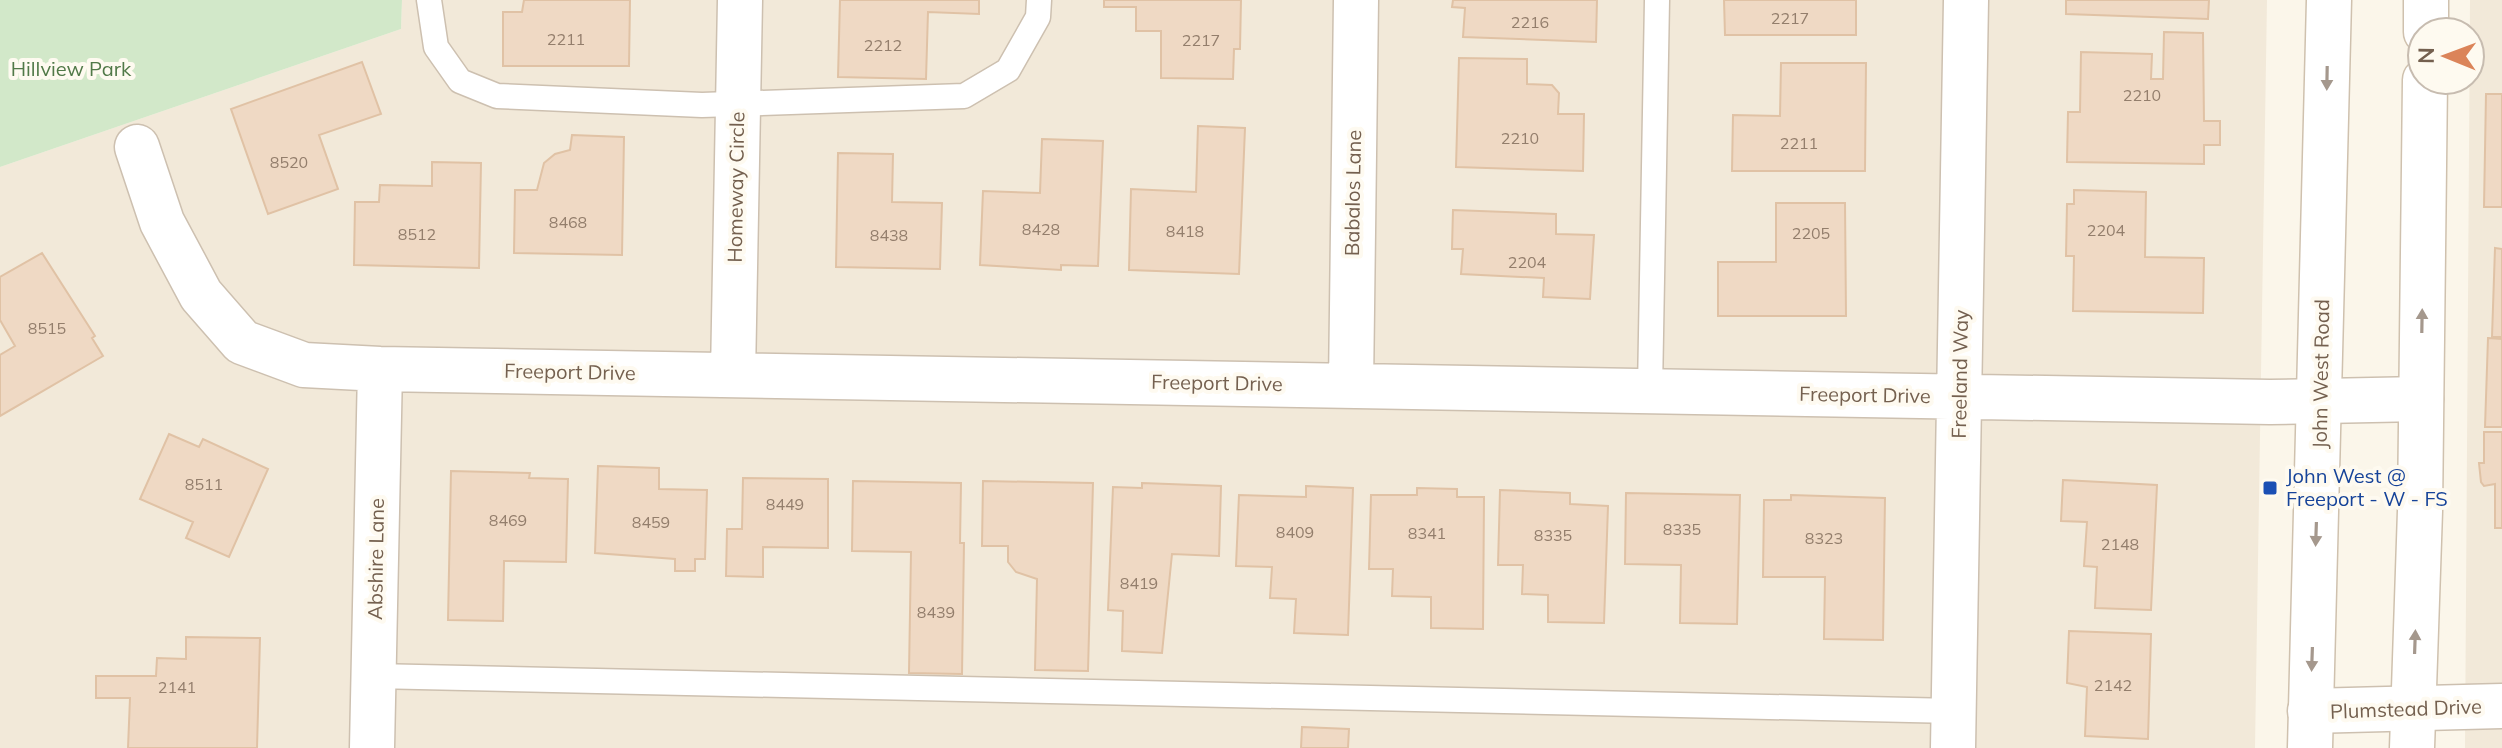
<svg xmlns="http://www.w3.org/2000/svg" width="2502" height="748" viewBox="0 0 2502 748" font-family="Mulish,sans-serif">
<rect width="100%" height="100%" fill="#fbf6ea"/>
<!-- residential -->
<path fill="#f2e9d9" d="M402,0H2267L2255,748H0V167L401,29Z
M2470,0H2502V748H2465Z"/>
<!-- green -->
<path fill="#d2e8c9" d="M0,0H402L401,29L0,167Z"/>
<!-- building -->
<path fill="#efd9c4" stroke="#e0c2a5" stroke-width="2" d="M524,0H630L629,66H503V12H522Z
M840,0H979V14L928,12L926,79L838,77Z
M1104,0H1241L1240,49H1234L1233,79L1161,78V31H1136V7H1104Z
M1453,0H1597L1596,42L1463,37L1465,8L1452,7Z
M1724,0H1856V35H1725Z
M2066,0H2209L2208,19L2066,14Z
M2164,32L2203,33L2204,121H2220V145H2204V164L2067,162L2068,112H2080L2081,52L2152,54L2151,79H2163Z
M1459,58L1527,59V84L1552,85L1559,93L1558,114H1584L1583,171L1456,167Z
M362,62L381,114L319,135L338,189L268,214L231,109Z
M1781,63H1866L1865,171H1732L1733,115L1780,116Z
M2486,94H2502V207H2484Z
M1198,126L1245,128L1239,274L1129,270L1131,189L1196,192Z
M572,135L624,137L622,255L514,253L515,190H537L544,163L555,154L570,150Z
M1042,139L1103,141L1098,266L1061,265V270L980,265L983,191L1040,193Z
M838,153L893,154L892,202L942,203L940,269L836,267Z
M432,162L481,163L479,268L354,265L355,202H379L380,185L432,186Z
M2074,190L2146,192L2145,257L2204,258L2203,313L2073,311L2074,256H2066L2067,204H2074Z
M1776,203H1845L1846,316H1718V262H1776Z
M1453,210L1556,214V234L1594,235L1590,299L1543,297L1544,278L1461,274L1463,249H1452Z
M2495,248L2502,249V337H2492Z
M42,253L95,336L92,338L103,356L0,416V355L15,346L0,320V277Z
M2488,338L2502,339V427H2485Z
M2484,432H2502V528H2495V484L2484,486L2481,482L2479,463H2484Z
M169,434L199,447L203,439L268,469L229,557L186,538L193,522L140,499Z
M598,466L659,468V489L707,490L705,559H695V571H675V559L595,553Z
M451,471L530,473L529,478L568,479L566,562L504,561L503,621L448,620Z
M743,478L828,479V548L763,547V577L726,576L727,529H742Z
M2063,480L2157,485L2151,610L2095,608L2097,567L2084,566L2087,522L2061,521Z
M853,481L961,483L960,543H964L962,674L909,673L911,552L852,551Z
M983,481L1093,483L1088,671L1035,670L1037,579L1016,572L1008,562V546H982Z
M1142,483L1221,486L1219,556L1172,554L1162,653L1122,651L1123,611L1108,610L1113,487L1142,488Z
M1306,486L1353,488L1348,635L1294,633L1296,599L1270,598L1272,567L1236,566L1239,495L1306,497Z
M1417,488L1457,489V497H1484L1483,629L1431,628V597L1392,596L1393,569H1369L1371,495H1417Z
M1500,490L1570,493V504L1608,506L1604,623L1548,622V595L1522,594L1523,565H1498Z
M1626,493L1740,495L1737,624L1680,623L1681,565L1625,564Z
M1791,495L1885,498L1883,640L1824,639L1825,577H1763L1764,500H1791Z
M2069,631L2151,634L2148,739L2085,736L2087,687L2067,683Z
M186,637L260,638L257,748H128L130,698H96V676H156L157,658L186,659Z
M1302,727L1349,729L1348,748H1301Z"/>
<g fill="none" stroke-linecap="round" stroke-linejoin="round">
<defs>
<path id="service" d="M429,0L436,47L460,81L497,96L702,105L964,96L1008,70L1038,17L1039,0
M1650,390L1657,0
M373,676L1954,711"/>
<path id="minor" d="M137,147L162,222L201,295L242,342L304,365L380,369L2270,402L2421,399
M733,375L740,0
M1351,386L1356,0
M2310,711L2502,706
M372,748L380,369
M1953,748L1966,0"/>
<path id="secondary" d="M2426,32V0
M2310,748L2329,0
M2412,748L2420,511L2425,80"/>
</defs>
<!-- service casing -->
<use href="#service" stroke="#cdc0b0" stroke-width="27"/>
<!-- minor casing -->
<use href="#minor" stroke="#cdc0b0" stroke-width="47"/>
<!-- secondary casing -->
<use href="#secondary" stroke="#cfc1ae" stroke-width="47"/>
<!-- service -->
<use href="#service" stroke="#fff" stroke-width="24"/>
<!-- minor -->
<use href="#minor" stroke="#fff" stroke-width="44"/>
<!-- secondary -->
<use href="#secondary" stroke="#fff" stroke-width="44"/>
</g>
<!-- one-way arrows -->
<defs><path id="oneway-solid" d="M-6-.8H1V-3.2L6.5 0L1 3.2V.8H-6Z" transform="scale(2)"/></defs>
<g fill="#a5988d">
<use href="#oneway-solid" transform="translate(2327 78) rotate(91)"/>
<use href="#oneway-solid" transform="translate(2422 321) rotate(-89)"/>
<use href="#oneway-solid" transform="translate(2316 534) rotate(92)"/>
<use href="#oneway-solid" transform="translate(2415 642) rotate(-88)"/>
<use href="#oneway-solid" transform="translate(2312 659) rotate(92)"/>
</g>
<!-- markers -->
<rect fill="#1a4fb4" stroke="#fefaf0" stroke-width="3" x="2262" y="480" width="16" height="16" rx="4"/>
<g text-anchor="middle" stroke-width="8" stroke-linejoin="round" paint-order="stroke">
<!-- number labels -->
<g font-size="16" fill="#937e6c">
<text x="1790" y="24">2217</text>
<text x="1530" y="28">2216</text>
<text x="566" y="45">2211</text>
<text x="1201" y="46">2217</text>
<text x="883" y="51">2212</text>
<text x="2142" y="101">2210</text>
<text x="1520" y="144">2210</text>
<text x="1799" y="149">2211</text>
<text x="289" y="168">8520</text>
<text x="568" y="228">8468</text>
<text x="1041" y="235">8428</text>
<text x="2106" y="236">2204</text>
<text x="1185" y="237">8418</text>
<text x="1811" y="239">2205</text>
<text x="417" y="240">8512</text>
<text x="889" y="241">8438</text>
<text x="1527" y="268">2204</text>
<text x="47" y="334">8515</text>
<text x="204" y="490">8511</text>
<text x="785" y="510">8449</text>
<text x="508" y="526">8469</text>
<text x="651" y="528">8459</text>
<text x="1682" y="535">8335</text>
<text x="1295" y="538">8409</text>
<text x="1427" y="539">8341</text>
<text x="1553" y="541">8335</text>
<text x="1824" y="544">8323</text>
<text x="2120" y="550">2148</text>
<text x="1139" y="589">8419</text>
<text x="936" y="618">8439</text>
<text x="2113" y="691">2142</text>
<text x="177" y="693">2141</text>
</g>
<!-- park labels -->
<g font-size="20" fill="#517948" stroke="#fefaf0">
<text x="71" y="76">Hillview Park</text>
</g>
<!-- street labels -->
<g font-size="20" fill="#74604f" stroke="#fefaf0">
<text transform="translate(736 187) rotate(-89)" y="7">Homeway Circle</text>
<text transform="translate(1353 193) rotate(-89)" y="7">Babalos Lane</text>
<text transform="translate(570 372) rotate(1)" y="7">Freeport Drive</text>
<text transform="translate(1960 374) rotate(-89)" y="7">Freeland Way</text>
<text transform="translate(2321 374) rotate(-89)" y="7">John West Road</text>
<text transform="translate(1217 383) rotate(1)" y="7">Freeport Drive</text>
<text transform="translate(1865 395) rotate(1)" y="7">Freeport Drive</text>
<text transform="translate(376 559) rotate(-89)" y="7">Abshire Lane</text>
<text transform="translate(2406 709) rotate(-2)" y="7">Plumstead Drive</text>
</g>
<!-- transit labels -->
<g font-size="20" fill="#164399" stroke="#fefaf0" text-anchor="start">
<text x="2286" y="483">John West @<tspan x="2286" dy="23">Freeport - W - FS</tspan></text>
</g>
</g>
<!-- north arrow -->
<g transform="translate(2446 56) rotate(271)"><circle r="38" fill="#fefaf0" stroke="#c7bcb0" stroke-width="2"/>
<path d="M0-6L14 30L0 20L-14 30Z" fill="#db8459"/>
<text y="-12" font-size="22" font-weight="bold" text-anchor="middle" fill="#74604f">N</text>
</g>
</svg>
